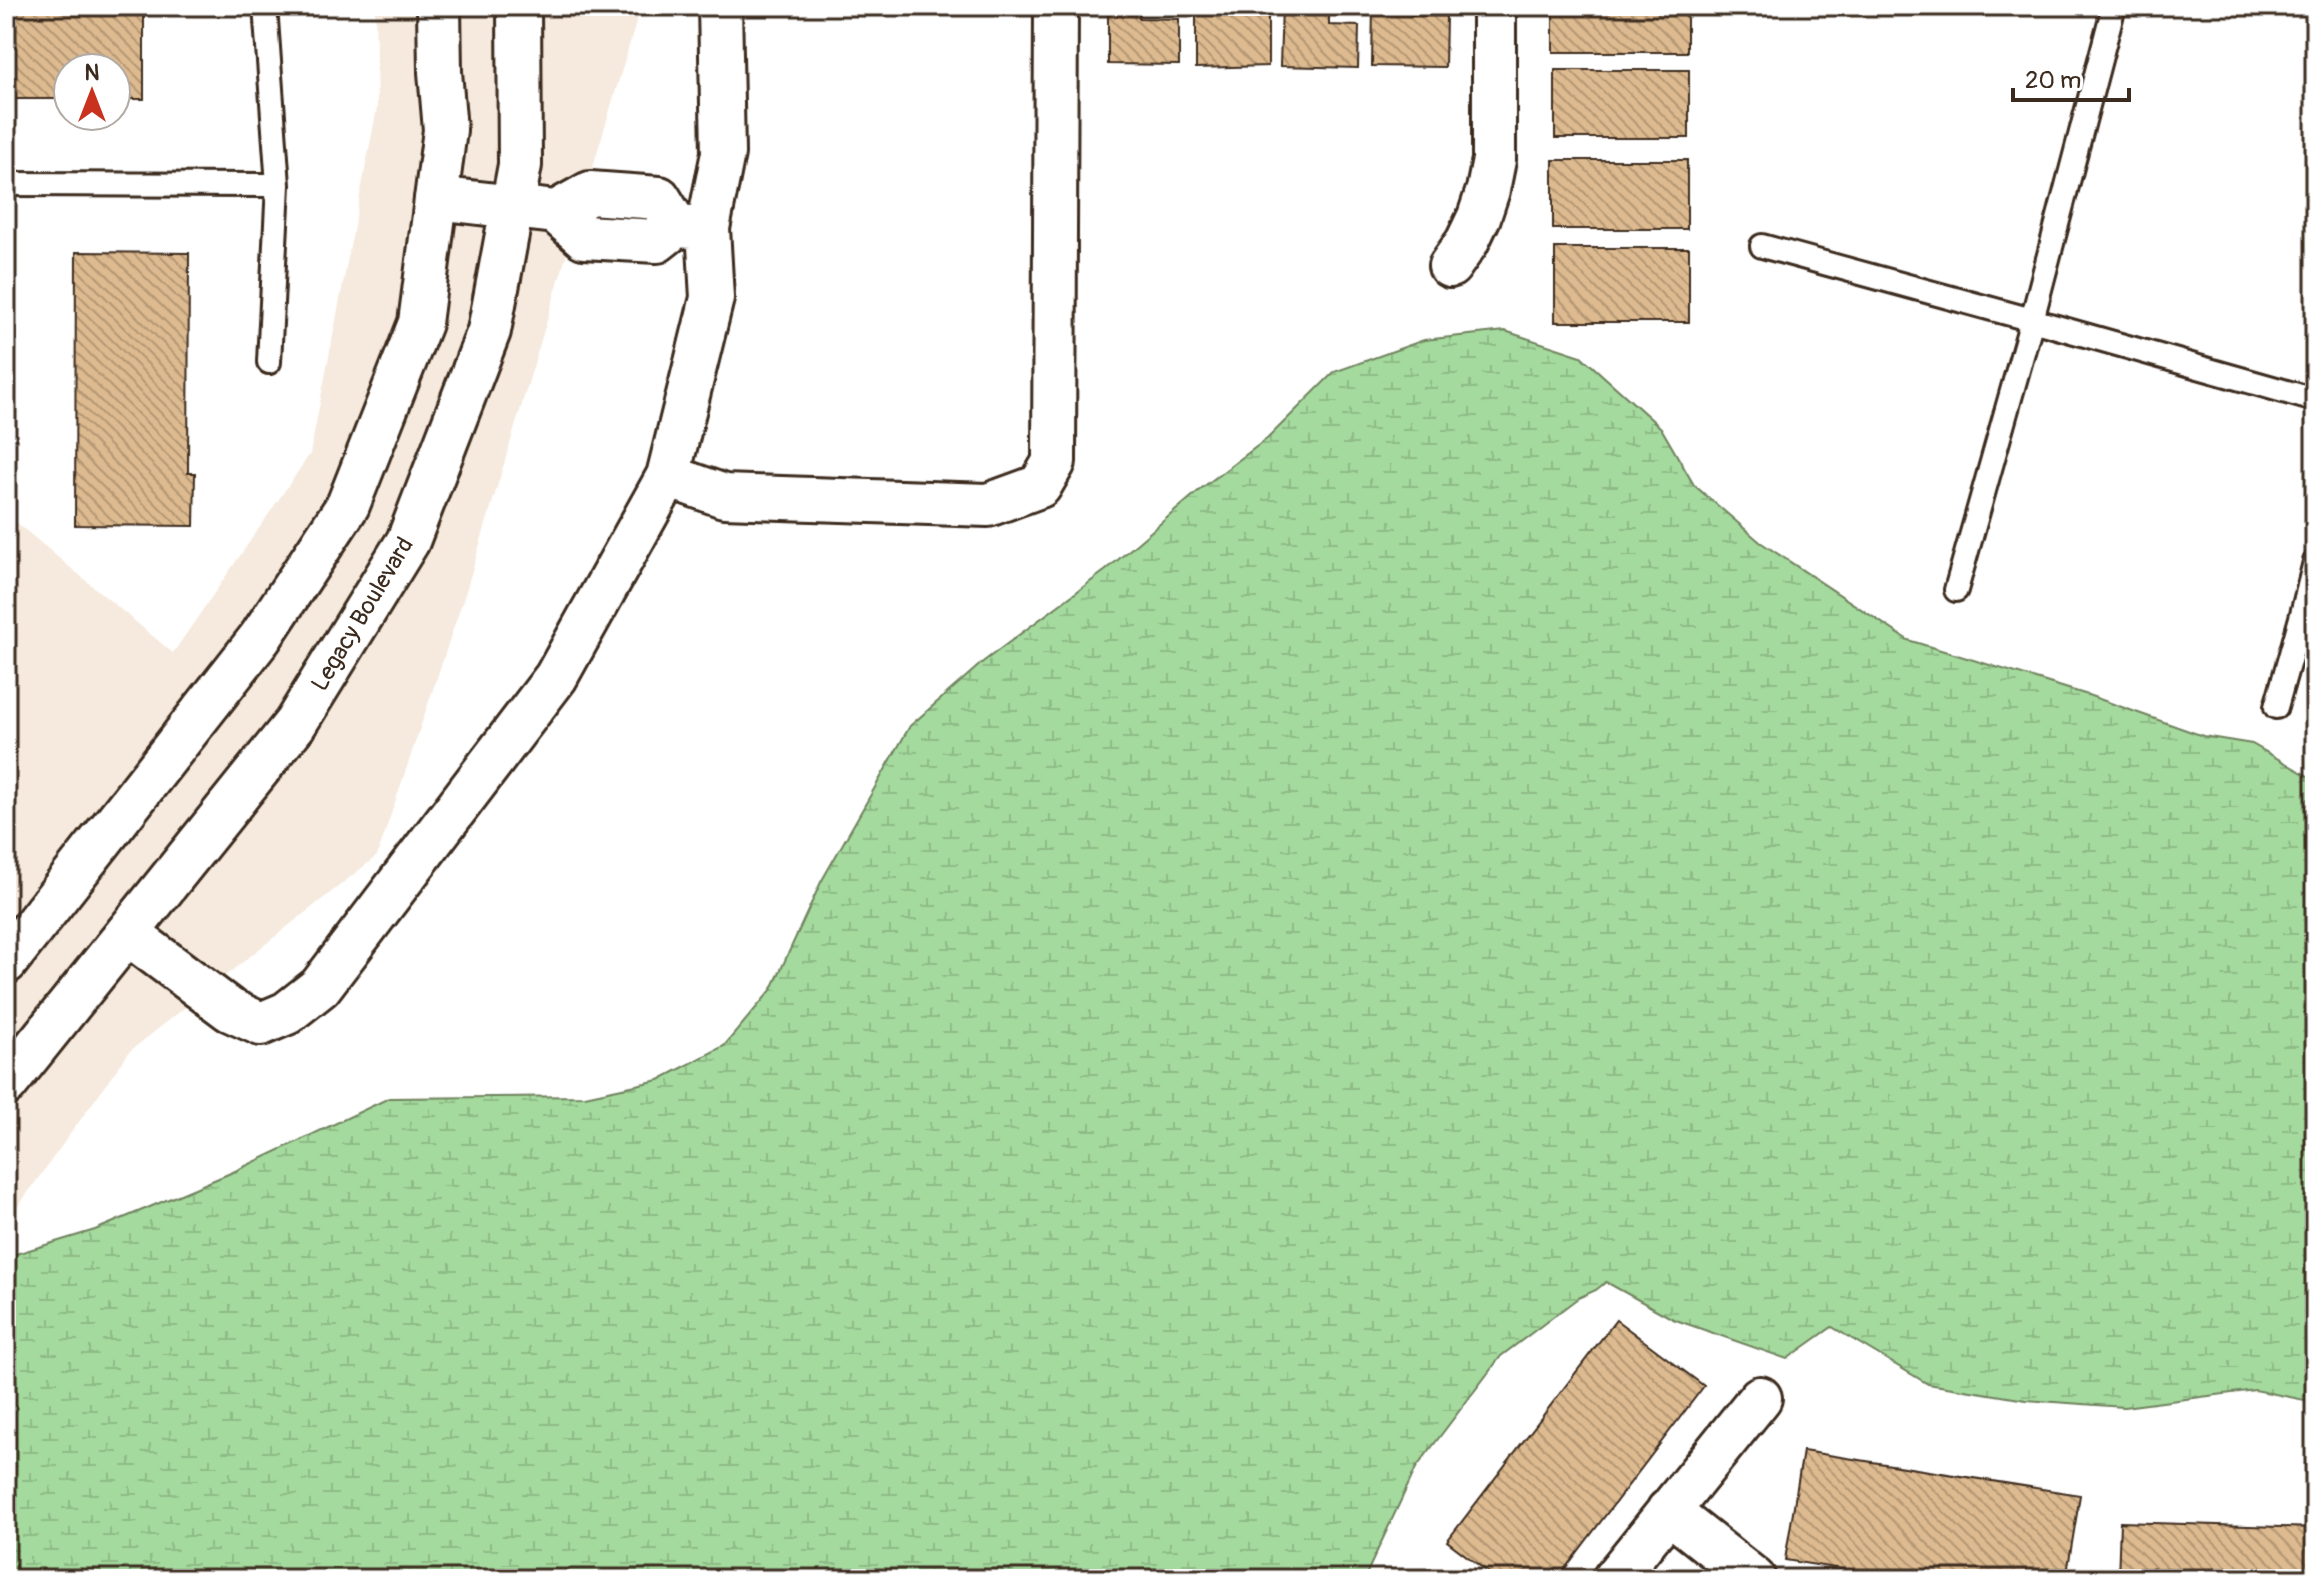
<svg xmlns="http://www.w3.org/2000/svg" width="2321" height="1585" viewBox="0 0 2321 1585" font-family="Pangolin,sans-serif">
<defs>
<pattern id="wetland-marsh" width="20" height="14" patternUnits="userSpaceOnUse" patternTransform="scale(2)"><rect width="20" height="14" fill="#a4da9d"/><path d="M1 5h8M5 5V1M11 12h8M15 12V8" fill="none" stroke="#8ebb87"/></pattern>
<pattern id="building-back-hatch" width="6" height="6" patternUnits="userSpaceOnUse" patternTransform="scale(2)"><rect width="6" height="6" fill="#ddba8f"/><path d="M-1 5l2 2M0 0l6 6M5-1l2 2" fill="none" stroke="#b49774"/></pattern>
</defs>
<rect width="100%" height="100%" fill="#fff"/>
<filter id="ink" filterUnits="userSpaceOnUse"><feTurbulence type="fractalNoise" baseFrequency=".0125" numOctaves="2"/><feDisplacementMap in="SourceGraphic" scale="16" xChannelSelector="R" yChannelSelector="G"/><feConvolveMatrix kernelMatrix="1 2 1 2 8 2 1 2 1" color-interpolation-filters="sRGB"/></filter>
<g filter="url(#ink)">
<!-- built -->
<path fill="#f5eadd" d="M375,6H641L466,591L377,856L130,1051L6,1223V514L173,653L310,454L377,108Z"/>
<!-- wetland -->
<path fill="url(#wetland-marsh)" stroke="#70825e" stroke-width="2" d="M1505,331L1581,356L1661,428L1694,485L1760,542L1908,640L2088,695L2203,736L2252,744L2315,780V1402L2255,1390L2124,1407L2026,1400L1928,1384L1832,1327L1787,1359L1673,1319L1606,1282L1596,1290L1578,1298L1501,1356L1416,1468L1364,1579H6V1257L95,1230L233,1172L389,1098L585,1096L659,1080L724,1046L772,989L821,882L910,726L984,661L1106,570L1203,487L1268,438L1334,372L1424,340Z"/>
<!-- building -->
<path fill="url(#building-back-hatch)" stroke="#3b2a1e" stroke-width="2" d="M6,6H144V99H116V68H68V99H6Z
M1108,6H1139V18L1179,19V65L1108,64Z
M1196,6H1268V66L1196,68Z
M1282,6H1329V25L1359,26L1358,68L1280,66Z
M1373,6H1411V15L1446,16L1445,67L1372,66Z
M1553,6H1687V52H1553Z
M1555,70H1689V138H1555Z
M1553,160H1687V229H1553Z
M1555,248H1689V322H1555Z
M76,252L189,253L188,473H195L194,526L75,525Z
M1616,1320L1704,1386L1557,1579H1497L1447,1541Z
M1803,1451L2080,1495L2066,1579H1902L1785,1560Z
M2120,1522L2315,1528V1579H2118Z"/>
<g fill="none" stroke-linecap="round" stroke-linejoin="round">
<defs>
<path id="lane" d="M265,6L278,185L269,362
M2114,6L2032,320L2315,400
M6,184L278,185
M1762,246L2032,320L1956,590
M2313,622L2301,618L2315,562
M2276,707L2301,618"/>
<path id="street" d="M436,198L556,212L590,193L659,198L676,226L657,241L584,237L556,212
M708,228L723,153L720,6
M1450,266L1467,242L1479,217L1488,190L1494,160V6
M668,476L724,496L988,505L1040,486L1054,462L1056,6
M127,933L230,1010L261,1024L287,1013L320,987L556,677L668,476L712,298L708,228L676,226
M6,962L260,638L348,505L420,323L445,130L440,72L439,6
M6,1084L295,724L408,541L489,331L520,165L519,6
M1668,1511L1754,1579
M1614,1579L1760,1398"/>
</defs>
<!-- lane casing -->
<use href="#lane" stroke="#3b2a1e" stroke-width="28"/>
<!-- street casing -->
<use href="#street" stroke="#3b2a1e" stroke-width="48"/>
<!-- lane -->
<use href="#lane" stroke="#fff" stroke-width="22"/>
<!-- street -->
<use href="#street" stroke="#fff" stroke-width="42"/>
</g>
</g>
<g text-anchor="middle" stroke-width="6" stroke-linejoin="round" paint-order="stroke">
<!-- street labels -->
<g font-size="24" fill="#3b2a1e" stroke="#fff">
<text transform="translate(362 614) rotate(-59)" y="8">Legacy Boulevard</text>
</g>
</g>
<!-- margin -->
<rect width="2321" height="1585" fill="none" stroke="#fff" stroke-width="32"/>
<rect x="16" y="16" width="2289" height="1553" fill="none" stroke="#3b2a1e" stroke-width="3" filter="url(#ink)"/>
<!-- north arrow -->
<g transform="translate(92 92)"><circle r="38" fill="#ffffff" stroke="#b1aaa5" stroke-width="2"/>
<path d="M0-6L14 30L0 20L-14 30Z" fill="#c8321e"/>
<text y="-12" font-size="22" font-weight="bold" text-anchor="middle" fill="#3b2a1e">N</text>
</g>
<!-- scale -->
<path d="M2013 88v12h116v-12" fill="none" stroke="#3b2a1e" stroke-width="4"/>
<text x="2025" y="88" font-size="24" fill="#3b2a1e" stroke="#ffffff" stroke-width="6" paint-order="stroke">20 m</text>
</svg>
